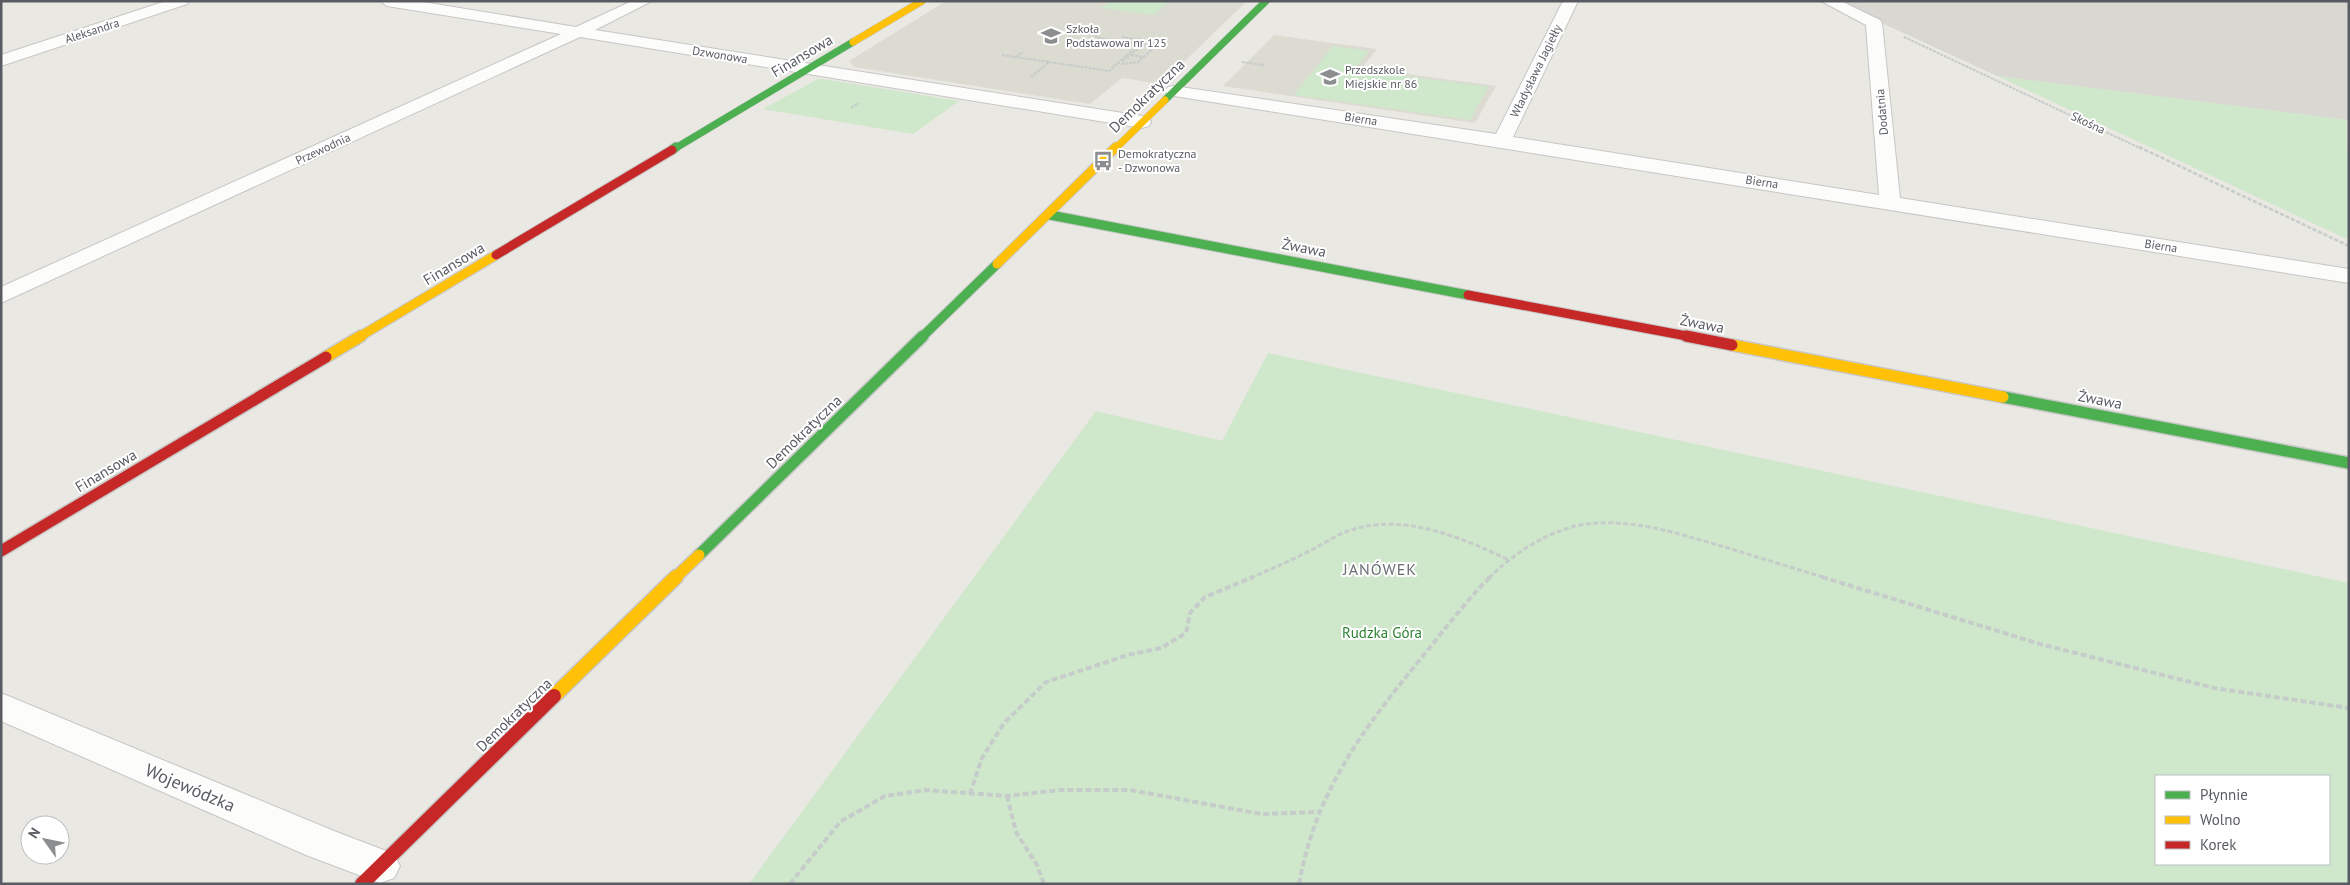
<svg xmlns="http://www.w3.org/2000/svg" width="2350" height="885" viewBox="0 0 2350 885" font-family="'PT Sans',sans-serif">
<rect width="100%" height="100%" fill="#eae8e2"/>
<!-- industrial -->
<path fill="#d9d7d2" d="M1834,1H2349V122L2347,120L1997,76Z"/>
<!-- education -->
<path fill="#dcdbd2" d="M946,1H1247L1161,84L1122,78L1090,104L854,67L849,61Z
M1274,35L1377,49L1362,68L1496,86L1475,123L1223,86Z"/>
<!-- green -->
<path fill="#cfe7cb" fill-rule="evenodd" d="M1110,1H1171L1153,15L1101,8Z
M1333,46L1369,51L1354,69L1488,87L1470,120L1294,95Z
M1997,76L2347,120L2349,240Z
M818,79H823L959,101L913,134L763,109Z
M1268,353L2349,583V884H749L1096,411L1222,441ZM2329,776V864H2156V776Z"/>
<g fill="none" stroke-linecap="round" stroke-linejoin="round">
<defs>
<path id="street" d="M166,1H189L187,4L1,66V55Z
M380,1H417L576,27L632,1H652L595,30L1142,116L1149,118L1151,122L1149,126L1142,128L580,37L1,303V287L561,34L387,6Z
M1563,1H1578L1513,137L1879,195L1866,25L1821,1H1841L1880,20L1882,23L1900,198L2349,269V283L1174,96L1168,95L1165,91L1168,87L1174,86L1496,134Z
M1,693L334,831L394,854L400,866L394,878L380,883L306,855L1,721Z"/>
<path id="fast-far2" d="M1165,100L1266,1
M674,149L853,42"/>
<path id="fast-far1" d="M672,150L676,147
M1050,215L1468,295
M922,337L997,264"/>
<path id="fast" d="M2003,397L2349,463
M699,555L923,336"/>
<path id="slow-far3" d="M853,42L922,1
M1115,149L1165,100"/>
<path id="slow-far2" d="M997,264L1116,147
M359,337L496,255"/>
<path id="slow-far1" d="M1732,345L2003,397
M326,357L361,336
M675,578L699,555"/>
<path id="slow" d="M554,696L676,577"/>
<path id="jam-far2" d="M496,255L672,150
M1468,295L1692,337"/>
<path id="jam-far1" d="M1686,336L1732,345
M1,551L326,357"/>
<path id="jam" d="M362,884L554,696"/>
</defs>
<!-- street casing -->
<use href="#street" stroke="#c6c6c5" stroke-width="2"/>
<!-- fast-far2 casing -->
<use href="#fast-far2" stroke="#c7c7c6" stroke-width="8"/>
<!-- fast-far1 casing -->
<use href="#fast-far1" stroke="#c7c7c6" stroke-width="11"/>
<!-- fast casing -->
<use href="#fast" stroke="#c7c7c6" stroke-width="14"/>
<!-- slow-far3 casing -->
<use href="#slow-far3" stroke="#c7c7c6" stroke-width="8"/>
<!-- slow-far2 casing -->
<use href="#slow-far2" stroke="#c7c7c6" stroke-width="11"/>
<!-- slow-far1 casing -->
<use href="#slow-far1" stroke="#c7c7c6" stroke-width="14"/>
<!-- slow casing -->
<use href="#slow" stroke="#c7c7c6" stroke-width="17"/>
<!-- jam-far2 casing -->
<use href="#jam-far2" stroke="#c7c7c6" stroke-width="11"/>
<!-- jam-far1 casing -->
<use href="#jam-far1" stroke="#c7c7c6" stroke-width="14"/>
<!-- jam casing -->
<use href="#jam" stroke="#c7c7c6" stroke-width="17"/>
<!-- path-far3 -->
<path stroke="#c5ccc9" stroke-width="2" stroke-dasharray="3 1" stroke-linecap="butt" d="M1122,37L1149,41
M1904,37L2142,149
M1150,41L1159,44L1151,46L1144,44Z
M1144,44L1123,61V64L1138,62L1157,45
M1002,55L1049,62L1030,78
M1131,55L1144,57
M1016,57L1023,52
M1049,62L1109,71L1139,44L1098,38L1092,32
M1242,62L1264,65
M851,108L859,103"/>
<!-- path-far2 -->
<path stroke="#c5ccc9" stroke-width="2.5" stroke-dasharray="4 2" stroke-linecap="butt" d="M2139,147L2349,246"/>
<!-- path-far1 -->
<path stroke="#c5ccc9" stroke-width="3" stroke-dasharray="5 2.5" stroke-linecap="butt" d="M1250,578C1272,569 1292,560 1313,549C1325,543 1338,534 1351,530C1406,513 1460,537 1509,560
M1489,578C1514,553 1550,529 1587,524C1634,518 1683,535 1728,548C1760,558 1793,568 1826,578"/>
<!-- path -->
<path stroke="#c5ccc9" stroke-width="4" stroke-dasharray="6 3" stroke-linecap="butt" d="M1822,577L2040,644L2214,688L2349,708
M970,794L982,758L1004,723L1046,682L1128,655L1161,648L1186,633L1190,613L1205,597L1253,577
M1007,796L1016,832L1037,865L1044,884
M790,884L840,822L885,796L925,790L1007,796L1060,790H1130L1261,814L1319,812
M1299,884C1316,790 1364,728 1423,656C1445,629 1466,601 1490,577"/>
<!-- street -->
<use href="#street" fill="#fcfcfb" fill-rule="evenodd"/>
<!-- fast-far2 -->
<use href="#fast-far2" stroke="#4caf50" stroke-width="7"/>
<!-- fast-far1 -->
<use href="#fast-far1" stroke="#4caf50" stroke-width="9"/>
<!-- fast -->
<use href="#fast" stroke="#4caf50" stroke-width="11"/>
<!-- slow-far3 -->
<use href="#slow-far3" stroke="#ffc107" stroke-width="7"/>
<!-- slow-far2 -->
<use href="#slow-far2" stroke="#ffc107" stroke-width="9"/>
<!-- slow-far1 -->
<use href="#slow-far1" stroke="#ffc107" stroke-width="11"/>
<!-- slow -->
<use href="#slow" stroke="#ffc107" stroke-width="14"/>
<!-- jam-far2 -->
<use href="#jam-far2" stroke="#c62828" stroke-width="9"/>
<!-- jam-far1 -->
<use href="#jam-far1" stroke="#c62828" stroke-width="11"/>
<!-- jam -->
<use href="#jam" stroke="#c62828" stroke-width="14"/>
</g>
<!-- icons -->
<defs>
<symbol id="school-bare" viewBox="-9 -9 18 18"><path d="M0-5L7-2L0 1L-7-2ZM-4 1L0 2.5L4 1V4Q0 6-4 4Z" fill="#8b8d8f" stroke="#fff" stroke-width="2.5" paint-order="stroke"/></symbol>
<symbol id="bus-bare" viewBox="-9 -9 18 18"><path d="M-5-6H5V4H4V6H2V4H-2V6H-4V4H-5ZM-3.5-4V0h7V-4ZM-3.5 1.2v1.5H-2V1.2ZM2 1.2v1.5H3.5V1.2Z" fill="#8b8d8f" stroke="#fff" stroke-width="2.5" paint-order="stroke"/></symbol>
</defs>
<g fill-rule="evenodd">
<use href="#school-bare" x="1037" y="22" width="28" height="28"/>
<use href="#school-bare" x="1316" y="63" width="28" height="28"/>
<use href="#bus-bare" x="1089" y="147" width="28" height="28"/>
</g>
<g text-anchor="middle" stroke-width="4" stroke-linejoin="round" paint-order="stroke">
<!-- far-poi labels -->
<g font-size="12" fill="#585c62" stroke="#fff" text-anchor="start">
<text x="1066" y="33">Szkoła<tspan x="1066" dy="14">Podstawowa nr 125</tspan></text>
<text x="1345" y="74">Przedszkole<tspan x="1345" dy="14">Miejskie nr 86</tspan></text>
<text x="1118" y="158">Demokratyczna<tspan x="1118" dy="14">- Dzwonowa</tspan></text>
</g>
<!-- far-street labels -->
<g font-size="12" fill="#585c62" stroke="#fff">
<text transform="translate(92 31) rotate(-18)" y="4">Aleksandra</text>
<text transform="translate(720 55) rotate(9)" y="4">Dzwonowa</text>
<text transform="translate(1536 71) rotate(-64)" y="4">Władysława Jagiełły</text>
<text transform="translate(1882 112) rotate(-95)" y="4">Dodatnia</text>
<text transform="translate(1361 119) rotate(9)" y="4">Bierna</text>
<text transform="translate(2088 123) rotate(25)" y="4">Skośna</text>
<text transform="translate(323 149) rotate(-25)" y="4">Przewodnia</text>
<text transform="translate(1762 182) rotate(9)" y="4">Bierna</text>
<text transform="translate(2161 246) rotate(9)" y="4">Bierna</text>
</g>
<!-- street labels -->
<g font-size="15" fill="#585c62" stroke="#fff">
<text transform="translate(802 56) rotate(-31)" y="5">Finansowa</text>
<text transform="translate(1147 96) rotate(-44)" y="5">Demokratyczna</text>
<text transform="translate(1304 248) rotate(11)" y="5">Żwawa</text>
<text transform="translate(454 264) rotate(-31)" y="5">Finansowa</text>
<text transform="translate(1702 324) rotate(11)" y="5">Żwawa</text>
<text transform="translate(2100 400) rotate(11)" y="5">Żwawa</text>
<text transform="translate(804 432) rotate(-44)" y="5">Demokratyczna</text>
<text transform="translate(106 471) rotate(-31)" y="5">Finansowa</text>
<text transform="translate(514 715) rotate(-44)" y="5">Demokratyczna</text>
</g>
<!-- park labels -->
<g font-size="15" fill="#2e8332" stroke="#fff">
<text x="1382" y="638">Rudzka Góra</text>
</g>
<!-- neighbourhood labels -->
<g font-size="16" letter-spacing="1" fill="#696e74" stroke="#fff">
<text x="1380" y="575">JANÓWEK</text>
</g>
<!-- near-street labels -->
<g font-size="18" fill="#585c62" stroke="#fff">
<text transform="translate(190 788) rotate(23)" y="6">Wojewódzka</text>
</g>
</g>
<!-- border -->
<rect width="2350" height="885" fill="none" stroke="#585c62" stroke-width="5"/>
<!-- legend -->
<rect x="2155" y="775" width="175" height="90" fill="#ffffff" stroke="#bcbec0"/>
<rect x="2165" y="791" width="25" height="8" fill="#4caf50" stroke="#bcbec0"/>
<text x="2200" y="800" font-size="15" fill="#585c62">Płynnie</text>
<rect x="2165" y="816" width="25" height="8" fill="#ffc107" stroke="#bcbec0"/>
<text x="2200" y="825" font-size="15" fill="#585c62">Wolno</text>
<rect x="2165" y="841" width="25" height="8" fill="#c62828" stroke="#bcbec0"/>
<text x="2200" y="850" font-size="15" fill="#585c62">Korek</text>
<!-- north arrow -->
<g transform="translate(45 840) rotate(303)"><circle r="24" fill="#ffffff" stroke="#bcbec0"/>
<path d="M0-4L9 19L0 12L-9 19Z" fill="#8b8d8f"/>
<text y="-8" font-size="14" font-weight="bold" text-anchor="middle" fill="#585c62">N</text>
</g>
</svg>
